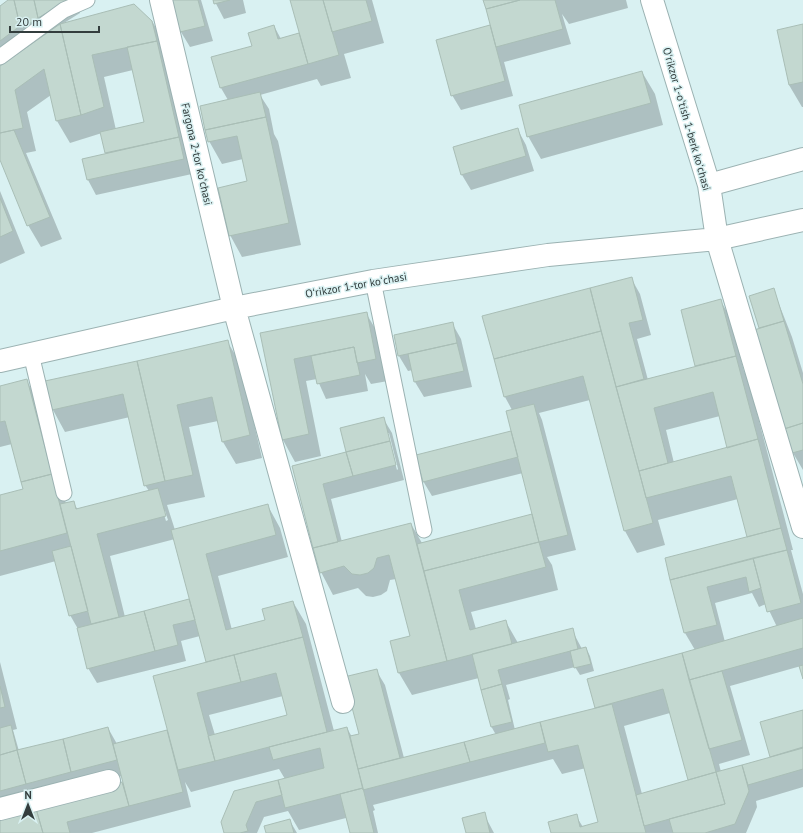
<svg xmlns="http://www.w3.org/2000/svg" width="803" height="833" viewBox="0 0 803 833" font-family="'PT Sans',sans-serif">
<rect width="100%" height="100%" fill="#d9f1f2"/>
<!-- shadow -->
<path fill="#0003" fill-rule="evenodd" d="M10,0H78L80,13L64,23L152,21L165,44L192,174L96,195L88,180L83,159L107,154L102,133L70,143L57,121L51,95L27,112L36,151L26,153L62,239L41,247L28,225L0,158V67L41,39L29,41L0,63V8ZM133,70L145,123L116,130L104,77Z
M172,0H201L213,41L190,47L181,32Z
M214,0H243L246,13L224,19Z
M291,0H372L384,43L344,54L351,78L321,86L317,79L260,95L269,109L274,134L278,141L301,245L242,257L230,235L249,182L243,159L222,164L209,141L228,100L221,88L253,47L274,26L281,39L300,34Z
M484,0H626L628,8L569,24L562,14L571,44L504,62L513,96L461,110L452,95L437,41L491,26Z
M803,25V107H802L789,85Z
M642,72L655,94L663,125L541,159L528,136Z
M518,130L526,145L534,171L471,190L462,175Z
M0,191L25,253L0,264Z
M631,278L640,294L651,335L637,339L648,380L697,367L720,300L729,315L744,371L748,379L793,550H791L803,594V675L801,666L730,686L750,755L719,764L721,772L771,758L761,723L803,711V787L756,801L757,807L746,833H552L576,816L583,827L600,823L586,768L562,774L553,759L373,805L375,810L373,811L378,833H351L346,818L299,830L288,811L264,817L257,833H225L222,822L285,779L279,769L191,792L185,782L191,807L92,833H0V815L124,783L122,776L0,808V662L17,729L13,730L19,751L108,728L117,744L168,730L207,663L200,636L181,641L186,661L97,683L88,668L78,629L70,615L56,561L0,576V496L24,490L12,444L0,447V387L26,380L39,402L66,504L73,502L78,510L149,491L145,485L130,417L65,432L53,410L227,341L240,363L262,458L236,464L223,442L218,421L189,427L205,497L167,505L175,530L268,506L280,528L288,557L218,576L232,630L266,621L293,602L306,624L334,731L347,728L352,737L360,734L376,670L385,685L404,758L496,735L491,726L479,678L412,695L399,673L411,637L396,579L390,580L387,591L381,595L373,597L366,596L358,588L333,595L321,572L293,466L347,453L383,418L392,433L404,480L331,499L342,542L411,524L422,543L533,515L523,473L432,496L423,481L417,456L512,432V410L505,397L484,317ZM590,400L625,531L637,553L665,545L658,520L738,499L748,537L666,559L685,633L695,650L588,680L597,709L515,730L508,700L510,699L506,685L575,667L580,675L594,671L590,656L586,648L582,649L572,630L518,643L506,622L476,629L471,612L558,590L552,565L547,557L576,550L542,420L539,413ZM720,416L729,449L674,463L666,430ZM387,433H389L398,469L397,470ZM163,511H165L168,520L166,521ZM175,539L191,604L189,600L125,617L110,556ZM752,593L759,607L766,604L777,627L725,642L715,603ZM283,696L288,716L215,735L209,715ZM670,713L690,780L642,794L624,726ZM703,775V777L693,779V777Z
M773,289L792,337L803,373V470L793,453L786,429L751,296Z
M366,313L379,335L388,381L371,384L365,374L368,391L326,399L317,379L306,381L321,456L295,462L283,440L261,334Z
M452,323L461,339L472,387L424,397L415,382L413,370L408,371L399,356Z
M484,814L494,833H467Z
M290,821L297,833H267Z"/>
<!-- building -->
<path fill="#c3d8d0" stroke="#a9beb6" d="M8,0H14L20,26L0,41V6Z
M14,0H34L38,18L29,24L20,26Z
M34,0H68L38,18Z
M171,0H198L205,26L180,32Z
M213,0H230L214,4Z
M290,0H323L339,55L308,64Z
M323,0H366L372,21L332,32Z
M483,0H520L486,9Z
M520,0H555L563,29L496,47L486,9Z
M134,4L152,21L157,41L92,55L104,107L81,115L60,24Z
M60,24L81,115L56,121L44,69L15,90L23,128L0,133V66Z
M803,24V82L789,85L777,30Z
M274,25L278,39L299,33L308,64L220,88L211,57L252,46L248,33Z
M490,25L505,81L451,96L436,40Z
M157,41L179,137L105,153L100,132L144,122L127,47Z
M642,71L651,103L527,137L519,105Z
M260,92L266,117L205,130L200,106Z
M266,117L289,223L229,236L218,188L247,181L237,136L208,142L205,130Z
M518,128L526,156L461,175L453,147Z
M14,130L50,217L27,226L0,160V133Z
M179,137L184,159L87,180L82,159Z
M0,198L13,231L0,237Z
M632,277L643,320L629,323L644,379L616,387L590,288Z
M590,288L601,331L494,359L482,316Z
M774,288L784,321L759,328L749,296Z
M721,299L736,356L695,366L681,310Z
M367,312L376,359L357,363L354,347L294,359L309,434L282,440L260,333Z
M784,321L803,384V423L784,429L754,330Z
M453,322L457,343L398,356L394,335Z
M601,331L653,523L624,531L583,376L504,397L494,359Z
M228,340L250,435L222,442L212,397L177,405L193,475L165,481L137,361Z
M457,343L464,371L414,382L408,354Z
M354,347L360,375L317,384L311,356Z
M736,356L758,439L727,448L713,392L654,408L668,463L639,471L616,387Z
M137,361L165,481L144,486L123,394L52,410L45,381Z
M27,379L52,474L21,482L5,421L0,422V386Z
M534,404L568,535L539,542L506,411Z
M384,417L390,441L346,452L340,428Z
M803,423V450L792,453L784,429Z
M511,431L518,457L423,482L416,455Z
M758,439L781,528L747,537L731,476L646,498L639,471Z
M390,441L396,465L353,476L346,452Z
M346,452L353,476L323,484L338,542L313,548L292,466Z
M52,474L67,533L0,551V495L23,489L21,482Z
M158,488L166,516L97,534L119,617L91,624L60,504L74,501L76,509Z
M268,504L276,535L206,554L226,630L265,620L262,609L293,601L303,637L206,662L171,530Z
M532,514L539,542L424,571L417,544Z
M411,523L447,661L398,673L390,641L410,636L389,555L377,558L374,568L368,573L360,575L352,574L344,566L320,573L313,548Z
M781,528L787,550L670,580L665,558Z
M539,542L546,567L459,590L470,630L506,620L512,644L447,661L424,571Z
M71,546L88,611L69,616L52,551Z
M787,550L801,603L767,612L753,558Z
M753,558L761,588L749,592L746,577L707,587L717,625L684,633L670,580Z
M189,599L195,620L173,625L178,645L155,651L144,611Z
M144,611L155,651L87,669L77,628Z
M803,618V648L689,680L682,653Z
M573,628L578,649L498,670L502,684L481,690L472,654Z
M303,637L327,732L215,761L208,736L287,715L276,673L241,682L234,655Z
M586,647L591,664L574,668L570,651Z
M682,653L716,772L688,780L663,689L595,708L587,679Z
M234,655L241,682L197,693L215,761L178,770L153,676Z
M803,665V679L799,666Z
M377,669L400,758L358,769L350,736L359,734L344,677Z
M722,671L742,740L709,749L689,680Z
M502,684L512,722L491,727L481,690Z
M0,686L5,707L0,708Z
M612,704L646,833H551L548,822L577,814L580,827L598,822L578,745L548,752L540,722Z
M803,710V747L770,757L760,722Z
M540,722L545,743L470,762L464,742Z
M11,725L17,750L0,755V728Z
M108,727L117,760L71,772L63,739Z
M347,727L363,788L285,808L278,780L324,768L320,748L273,760L269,747Z
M167,730L183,792L129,806L113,744Z
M63,739L71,772L26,784L17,750Z
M464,742L470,762L363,790L358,769Z
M803,748V769L748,785L742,765Z
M17,750L26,784L0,791V755Z
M742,765L749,791L735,824L705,833H673L669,819L725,804L716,772Z
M716,772L725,804L644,826L636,795Z
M278,780L282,795L256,802L246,825L248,831L240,833H224L221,822L234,791Z
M122,782L129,806L67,822L70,833H43L35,805Z
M363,788L374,833H350L340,794Z
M35,805L43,833H0V814Z
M485,812L490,833H466L462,818Z
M290,819L294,833H266L264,826Z"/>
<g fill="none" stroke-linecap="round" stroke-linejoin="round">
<defs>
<path id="lane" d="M0,57L64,10L87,0
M373,281L424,530
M31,354L64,493"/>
<path id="street" d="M161,0L234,308L343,702
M709,185L803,159
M803,220L717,239L803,527
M0,361L234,308L373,281L548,255L717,239L709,185L652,0
M0,809L109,781"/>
</defs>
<!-- lane casing -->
<use href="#lane" stroke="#9bb2b2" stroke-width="17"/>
<!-- street casing -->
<use href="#street" stroke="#9bb2b2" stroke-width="24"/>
<!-- lane -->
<use href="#lane" stroke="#fff" stroke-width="15"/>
<!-- street -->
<use href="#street" stroke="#fff" stroke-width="22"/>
</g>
<g text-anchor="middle" stroke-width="3" stroke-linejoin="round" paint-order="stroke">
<!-- street labels -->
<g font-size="11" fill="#333d3d" stroke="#d9f1f2">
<text transform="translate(687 119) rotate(74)" y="4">Oʻrikzor 1-oʻtish 1-berk koʻchasi</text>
<text transform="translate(197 154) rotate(77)" y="4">Fargona 2-tor koʻchasi</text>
<text transform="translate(356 285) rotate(-10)" y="4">Oʻrikzor 1-tor koʻchasi</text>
</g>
</g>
<!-- north arrow -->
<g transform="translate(28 805)" stroke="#d9f1f2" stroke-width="3" paint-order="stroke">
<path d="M0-3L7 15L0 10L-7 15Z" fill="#333d3d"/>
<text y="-6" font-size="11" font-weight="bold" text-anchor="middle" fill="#333d3d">N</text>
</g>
<!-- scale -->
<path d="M10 26v6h89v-6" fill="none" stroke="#333d3d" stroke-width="2"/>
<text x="16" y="26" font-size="12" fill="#333d3d" stroke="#d9f1f2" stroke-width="3" paint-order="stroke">20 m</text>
</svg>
